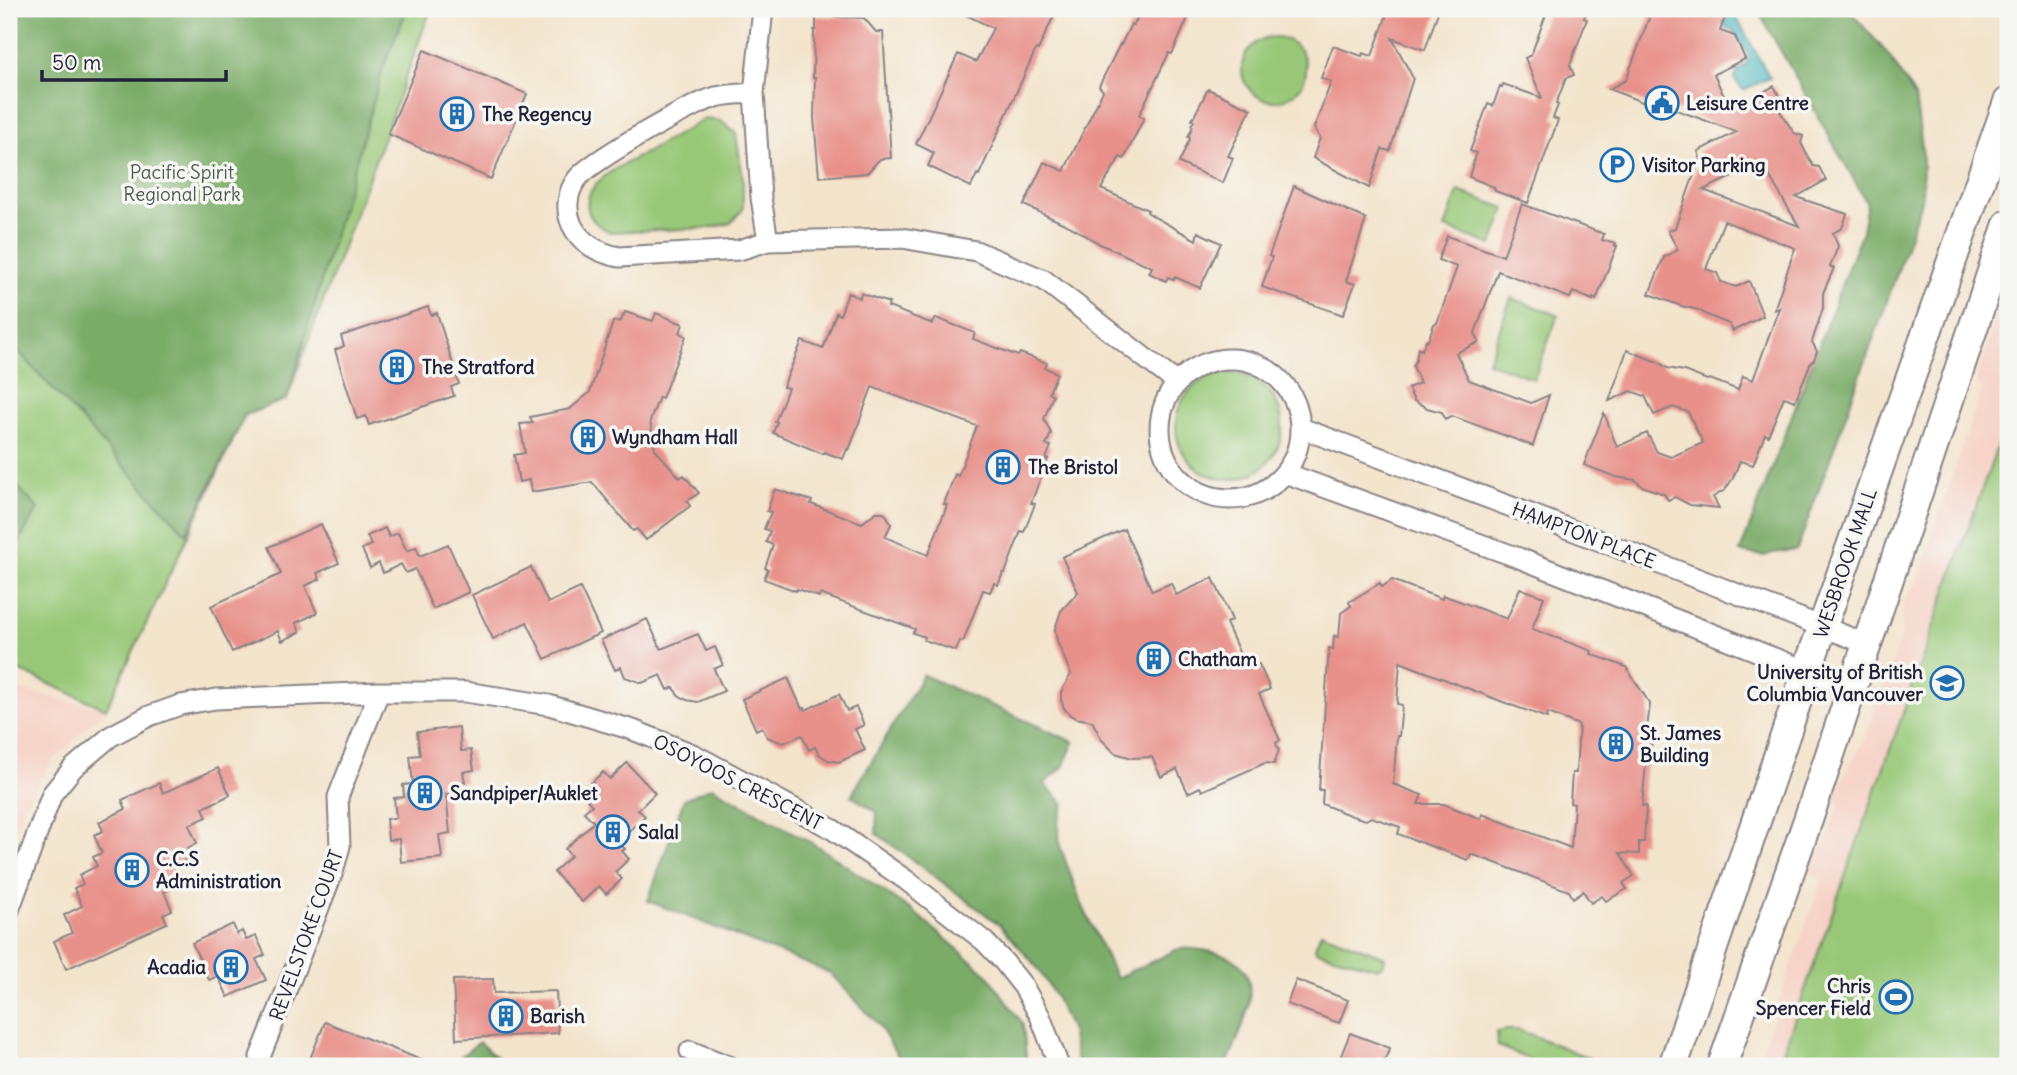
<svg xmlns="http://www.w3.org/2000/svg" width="2017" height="1075" viewBox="0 0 2017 1075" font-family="Delius,sans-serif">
<rect width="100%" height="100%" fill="#f6f6f2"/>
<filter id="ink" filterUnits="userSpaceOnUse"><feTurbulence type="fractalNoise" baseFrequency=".0143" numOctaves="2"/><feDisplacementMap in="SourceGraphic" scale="14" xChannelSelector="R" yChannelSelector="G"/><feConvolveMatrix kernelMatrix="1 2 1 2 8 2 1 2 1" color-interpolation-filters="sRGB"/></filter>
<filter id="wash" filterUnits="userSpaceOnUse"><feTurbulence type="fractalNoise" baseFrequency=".00686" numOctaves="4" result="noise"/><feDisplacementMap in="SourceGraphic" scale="28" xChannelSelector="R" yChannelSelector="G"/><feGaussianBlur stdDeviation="1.57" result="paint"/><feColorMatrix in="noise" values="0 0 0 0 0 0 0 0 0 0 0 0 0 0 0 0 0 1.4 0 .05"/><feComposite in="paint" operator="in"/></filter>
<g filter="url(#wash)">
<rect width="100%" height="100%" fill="#f3e4cc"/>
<!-- built -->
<path fill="#f6d1c5" d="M2008,282V1066H1756L1822,879L1808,873L1812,859L1816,852L1825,844L1838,809L1835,794L1868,731L1902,634L1903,601L1915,586L1982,389L1978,385L1976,380Z
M9,688L105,709L50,764L23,808L9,850Z"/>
<!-- green -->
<path fill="#98c877" stroke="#5d7559" stroke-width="2" d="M9,9H431L287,399L245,415L106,709L9,666Z
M1242 69a32 32 0 1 1 64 0a32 32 0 1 1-64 0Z
M705,119L721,121L736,134L743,178V209L731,223L710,228L610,232C600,227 590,221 588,209C582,180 626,164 647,152C666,141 686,130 705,119Z
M1458,191L1505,208L1492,245L1445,228Z
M1511,298L1558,315L1534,379L1488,362Z
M1176 426a53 53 0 1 1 106 0a53 53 0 1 1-106 0Z
M2008,416V1066H1778Z
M1321,932L1385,957C1385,963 1383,966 1377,968L1316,951L1315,947Z
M1506,1030H1519L1609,1066H1545L1498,1046L1497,1032Z"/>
<!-- forest -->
<path fill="#7aac68" stroke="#4e6752" stroke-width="2" d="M9,9H407L384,65L287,399L245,415L186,534L9,341Z
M1757,9H1848L1888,54L1915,97L1923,155L1922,198L1900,265L1797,550L1772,553L1765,556L1740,552L1862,231L1867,203Z
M9,477L38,509L9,558Z
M923,675L1074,742L1063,767L1044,784L1064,804L1058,823L1060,846L1080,900L1116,978C1131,971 1145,965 1160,958C1166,955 1174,950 1180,949C1190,947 1207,951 1217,953C1276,966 1240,1032 1226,1066H1078L1071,1031L1055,996L1036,966L1000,925L876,833L877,812L851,796Z
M712,787L819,847L914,912L987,974L1023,1024L1027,1066H904L878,1024L830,973L648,901L684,799Z
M479,1042L505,1066H449Z"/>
<!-- water -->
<path fill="#45b5bb" stroke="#346c7b" stroke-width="2" d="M1734,13L1770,78L1743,90L1734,79C1735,71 1739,69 1746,65L1748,55L1733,29H1728L1724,26C1724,18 1728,16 1734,13Z"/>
<g id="blocks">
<!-- building -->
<path fill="#e8918a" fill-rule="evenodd" d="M954,9H1057L1038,50L1036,49L979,175L977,174L971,187L928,166L934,153L916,144L958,54L976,62L993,28Z
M1142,9H1192L1172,54L1169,53L1139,115L1144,118L1124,159L1120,157L1101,189L1148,210L1147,212L1156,218L1196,240L1198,232L1221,243L1200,288L1175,277L1174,280L1168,277L1166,281L1149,273L1152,267L1102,245L1071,227L1024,205L1044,162L1064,171L1103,91L1099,86L1120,44L1121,45L1131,24L1133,25L1136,21Z
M1389,9H1439L1425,50L1392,38L1413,78L1390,151L1382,149L1369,188L1313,158L1320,138L1314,128L1331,82L1321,78L1333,46L1362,56L1363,53L1372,56Z
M1548,9H1587L1584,18L1587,19L1570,65L1574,75L1566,78L1556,104L1558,105L1553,118L1558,120L1528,203L1495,191L1494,187L1469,177L1476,153L1470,151L1488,104L1493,106L1500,86L1502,87L1503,84L1542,98L1525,58L1531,55Z
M1645,9H1728L1720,31L1735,36L1745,59L1714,74L1730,110L1774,86L1781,99L1778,108L1785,119L1794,133L1803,136L1801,143L1813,166L1819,167L1826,180L1796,197L1847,214L1842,228L1833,233L1838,246L1830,267L1834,268L1823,293V308L1812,342L1817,351L1814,360L1811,362L1795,401L1784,397L1768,436L1765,434L1753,465L1740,461L1733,478L1725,490L1713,497L1719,508L1690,505L1675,497L1668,500L1664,494L1642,486L1635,480L1616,477L1584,465L1604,413L1617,447L1647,433L1657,452L1671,457L1703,443L1688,412L1673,407L1654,415L1645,396L1631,391L1609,401L1627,350L1660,363L1667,368L1684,371L1707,380L1710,379L1738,390L1743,376L1753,380L1779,308L1774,310L1795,248L1724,221L1706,269L1717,273L1721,282L1736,287L1749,281L1763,316L1733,331L1729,324L1707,315L1699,310L1681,306L1649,294L1664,257L1678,250L1668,231L1675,228L1700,158L1698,151L1737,132L1663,105L1652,110L1650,105L1609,89L1626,80L1649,18ZM1762,163L1785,203L1799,226L1703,190Z
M816,16L864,18L876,32H883L891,158L880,159L867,173L819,177L814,118L815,78H813L814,30H816Z
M424,50L527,94L491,179L388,134Z
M1208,89L1251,109L1228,156L1233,158L1223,183L1179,163L1190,138L1188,137L1193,126L1191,125L1194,121L1192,120Z
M1294,186L1366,219L1346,281L1355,284L1343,315L1262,287L1272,257L1269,256Z
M1522,204L1604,234L1602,240L1616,244L1615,246H1617L1596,300L1593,298V300L1573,292L1570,298L1498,271L1475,333L1479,342L1456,353L1469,380L1531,403L1549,395L1533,446L1452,416L1445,419L1442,412L1427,408L1414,401L1408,388L1420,383L1413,366L1416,360L1418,348L1422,350L1426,340L1428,341L1434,324L1437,323L1457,267L1438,260L1447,236L1503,256Z
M848,293L860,298L861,293L889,303L888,307L933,324L936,318L975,333L973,339L1018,356L1020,353L1047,363L1045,368L1057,373L1049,393L1053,395L1044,419L1051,433L1046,445L1051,446L1046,459H1048L1031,503L1035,504L1024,532L1021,531L1005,573H1003L998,585L994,583L990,592L983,590L963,642L960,641L956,651L924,640L925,637L913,633L915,629L820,594L819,597L797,589L796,591L764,579L768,569L765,568L773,545L766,542L770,531L764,529L771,512L767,511L775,489L812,501L811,504L862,523L876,512H882L887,516L891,524L885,537L928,555L947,505L944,504L955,474L958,476L977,426L872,387L849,450L847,449L843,459L824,452L823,454L773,433L777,422H775L788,388L783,387L802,341L823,349L836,313L840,315Z
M428,307L431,315L437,313L459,384L451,387L454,396L369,425L366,416L357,419L335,350L344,346L341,336Z
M625,312L653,321L656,313L683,324L680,333L686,336L662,398L659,397L650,421L655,449L680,478L684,475L699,493L687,501L690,506L646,540L637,529L633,531L592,482L531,492L529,480L519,482L514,455L525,453L520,424L533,423L530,417L570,409L590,392L613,322L621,321Z
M321,524L339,563L317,573L320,579L305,586L317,613L296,623L300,632L282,641L278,631L232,652L211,606L281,574L269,547Z
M385,528L389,537L398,533L407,551L416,547L420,556L448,544L469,592L433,609L415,569L406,573L401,564L383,573L379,563L370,568L362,549L371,545L367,536Z
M1124,529L1152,591L1171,583L1176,595L1213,578L1232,620L1226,623L1247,670L1259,664L1270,689L1259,694L1280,740L1276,743L1279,750L1274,764L1265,763L1202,791L1200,787L1188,793L1177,769L1161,777L1152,757L1132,758L1115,753L1102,740L1092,721L1075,718L1069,714L1064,708L1061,700V692L1071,674L1057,641L1055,629L1061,611L1078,592L1062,557Z
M531,567L548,603L580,588L601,633L545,659L527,622L493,639L472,595Z
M1392,580L1442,599L1443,595L1507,619L1520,588L1544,597L1532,629L1592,651L1591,654L1626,667L1650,704L1647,729H1652L1650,764L1646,763L1642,806H1646L1644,842H1639V854L1620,853L1634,876L1623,883L1627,889L1606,901L1602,896L1591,903L1583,891L1573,898L1569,891L1493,862L1471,854L1468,860L1398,834L1400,827L1371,817L1366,820L1352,816L1322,804L1323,790H1319L1329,648L1333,649L1334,636L1339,637L1341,613L1351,606L1349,602L1380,583L1382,587ZM1400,662L1511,705L1547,718L1548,713L1579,725L1576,773H1572L1570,803L1574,804L1571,848L1482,814L1481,819L1444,804H1418L1422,795L1393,784L1397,736H1399L1402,705L1397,704Z
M647,619L661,649L698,634L706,651L715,647L723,665L714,669L724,691L698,702L687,700L677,694L674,687L668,690L661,675L642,683L625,677L621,667L615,670L601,640Z
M788,678L802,709L805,708L806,710L839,694L847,711L856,707L864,725L855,729L865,750L839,762L828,760L819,754L815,747L809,750L802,735L783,743L767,737L762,727L756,730L742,699Z
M459,727L461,751L471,750L474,770L463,772L465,782H458L459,792L446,794L450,833L439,835L442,858L401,862L399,839L388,840L386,819L396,818L394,798L404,797L403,785L413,784L410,756L420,755L417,732Z
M627,763L655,793L638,810L645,816L618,841L625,849L622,851L629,859L615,872L622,879L606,894L599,886L582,902L554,872L571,856L565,849L594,822L584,812L592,805L587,800L595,793L588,786L603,772L610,779Z
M218,768L230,795L203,808L207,817L189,825L197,843L188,848L192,857L174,865L182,883L164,892L172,910L163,914L167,923L66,969L54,941L72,933L64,915L82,906L74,888L83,884L79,875L97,866L93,857L102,853L94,835L103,831L99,822L126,809L122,800L159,783L163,793Z
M233,924L237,934L242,931L246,940L256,936L265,955L256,959L266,980L228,997L218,976L209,980L192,943Z
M493,979L494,993L556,991L558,1033L456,1039L453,980Z
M1296,980L1348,1000L1339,1023L1287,1004Z
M325,1022L434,1065V1066H307Z
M1350,1033L1390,1048L1382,1066H1337Z"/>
</g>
</g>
<g filter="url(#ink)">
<use href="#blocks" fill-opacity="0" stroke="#8a8384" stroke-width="2"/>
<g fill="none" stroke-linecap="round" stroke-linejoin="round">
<defs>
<path id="street" d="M763,9L754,93L761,198L768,241L902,238L976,251L1044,280L1176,382
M754,93C741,94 728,94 716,97C693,103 590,161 577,179C567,192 565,210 572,225C581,244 600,253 619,257L739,250L768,241
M1160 429a70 70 0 1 1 140 0a70 70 0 1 1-140 0Z
M1301,428L1533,515L1867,644
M1285,473L1519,558L1851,688
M9,910L52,794L73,768L111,736L149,716L180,705L216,699L379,692H465L549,705L633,730L695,755L832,829L906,880L984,941L1004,962L1023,986L1040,1016L1059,1066
M690,1051L729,1066
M260,1057L333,872L340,846L338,797L379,692"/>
<path id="secondary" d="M1673,1066L1807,671L2008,102
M1722,1066L1809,817L2008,224"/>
</defs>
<!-- street casing -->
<use href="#street" stroke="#8a8384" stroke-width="23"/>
<!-- secondary casing -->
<use href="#secondary" stroke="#8a8384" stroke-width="32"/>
<!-- street -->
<use href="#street" stroke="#fff" stroke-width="19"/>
<!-- secondary -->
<use href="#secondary" stroke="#fff" stroke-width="28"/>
</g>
</g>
<!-- icons -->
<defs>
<symbol id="civic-ring" viewBox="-11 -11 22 22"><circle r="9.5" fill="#f6f6f2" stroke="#1f6fb2" stroke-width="1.5"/><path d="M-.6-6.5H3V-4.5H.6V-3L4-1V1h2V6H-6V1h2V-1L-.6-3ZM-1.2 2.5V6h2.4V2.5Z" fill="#1f6fb2"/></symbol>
<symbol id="building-ring" viewBox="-11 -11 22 22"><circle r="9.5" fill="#f6f6f2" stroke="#1f6fb2" stroke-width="1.5"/><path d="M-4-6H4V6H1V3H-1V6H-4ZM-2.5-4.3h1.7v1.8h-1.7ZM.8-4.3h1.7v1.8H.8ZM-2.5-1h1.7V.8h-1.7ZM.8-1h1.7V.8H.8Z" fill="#1f6fb2"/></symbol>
<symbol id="parking-ring" viewBox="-11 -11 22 22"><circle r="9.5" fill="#f6f6f2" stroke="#1f6fb2" stroke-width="1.5"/><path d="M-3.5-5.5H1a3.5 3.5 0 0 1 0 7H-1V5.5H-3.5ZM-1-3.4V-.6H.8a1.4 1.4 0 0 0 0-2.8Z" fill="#1f6fb2"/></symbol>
<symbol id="university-ring" viewBox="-11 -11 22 22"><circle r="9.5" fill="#f6f6f2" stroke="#1f6fb2" stroke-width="1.5"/><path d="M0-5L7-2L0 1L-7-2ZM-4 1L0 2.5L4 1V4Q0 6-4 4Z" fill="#1f6fb2"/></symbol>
<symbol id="stadium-ring" viewBox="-11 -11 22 22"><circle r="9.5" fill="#f6f6f2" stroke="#1f6fb2" stroke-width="1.5"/><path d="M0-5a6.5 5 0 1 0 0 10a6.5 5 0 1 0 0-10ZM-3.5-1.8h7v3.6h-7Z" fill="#1f6fb2"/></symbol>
</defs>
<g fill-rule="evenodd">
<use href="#civic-ring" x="1643" y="84" width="38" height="38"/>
<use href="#building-ring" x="438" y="95" width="38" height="38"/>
<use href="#parking-ring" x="1598" y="146" width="38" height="38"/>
<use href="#building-ring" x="378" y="348" width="38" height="38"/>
<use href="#building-ring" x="569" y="418" width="38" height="38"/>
<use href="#building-ring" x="984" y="448" width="38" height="38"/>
<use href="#building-ring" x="1135" y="640" width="38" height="38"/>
<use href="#university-ring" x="1928" y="664" width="38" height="38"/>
<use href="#building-ring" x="1597" y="725" width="38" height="38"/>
<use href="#building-ring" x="406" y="774" width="38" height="38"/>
<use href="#building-ring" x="594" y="813" width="38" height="38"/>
<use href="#building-ring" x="113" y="851" width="38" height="38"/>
<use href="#building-ring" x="212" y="948" width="38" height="38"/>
<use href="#stadium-ring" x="1877" y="978" width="38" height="38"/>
<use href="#building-ring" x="487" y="997" width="38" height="38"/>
</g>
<g text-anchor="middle" stroke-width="7" stroke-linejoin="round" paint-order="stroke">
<!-- poi labels -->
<g font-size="19" font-weight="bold" fill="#22223b" stroke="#f6f6f2" text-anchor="start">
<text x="1686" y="110">Leisure Centre</text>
<text x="482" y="121">The Regency</text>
<text x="1642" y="172">Visitor Parking</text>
<text x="422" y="374">The Stratford</text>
<text x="612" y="444">Wyndham Hall</text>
<text x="1028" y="474">The Bristol</text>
<text x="1178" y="666">Chatham</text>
<text x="1923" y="679" text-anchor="end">University of British<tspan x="1923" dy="22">Columbia Vancouver</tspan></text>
<text x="1640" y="740">St. James<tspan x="1640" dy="22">Building</tspan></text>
<text x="450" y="800">Sandpiper/Auklet</text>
<text x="638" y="839">Salal</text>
<text x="156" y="866">C.C.S<tspan x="156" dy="22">Administration</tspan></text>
<text x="206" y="974" text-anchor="end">Acadia</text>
<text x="1871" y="993" text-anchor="end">Chris<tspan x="1871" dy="22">Spencer Field</tspan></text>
<text x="530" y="1023">Barish</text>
</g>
<!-- park labels -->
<g font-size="19" fill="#4b5c50" stroke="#f6f6f2">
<text x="182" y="179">Pacific Spirit<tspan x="182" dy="22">Regional Park</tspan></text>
</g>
<!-- street labels -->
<g font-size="19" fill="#22223b" stroke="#f6f6f2">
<text transform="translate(1584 535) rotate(21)" y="7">HAMPTON PLACE</text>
<text transform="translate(1845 563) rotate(-71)" y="7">WESBROOK MALL</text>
<text transform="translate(738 782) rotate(27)" y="7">OSOYOOS CRESCENT</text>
<text transform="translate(306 935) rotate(-70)" y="7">REVELSTOKE COURT</text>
</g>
</g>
<!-- margin -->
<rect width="2017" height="1075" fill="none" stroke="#f6f6f2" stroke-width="35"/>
<!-- scale -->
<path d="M42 70v10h184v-10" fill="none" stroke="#22223b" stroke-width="3.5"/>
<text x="52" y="70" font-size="21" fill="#22223b" stroke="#f6f6f2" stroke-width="5" paint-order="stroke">50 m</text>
</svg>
